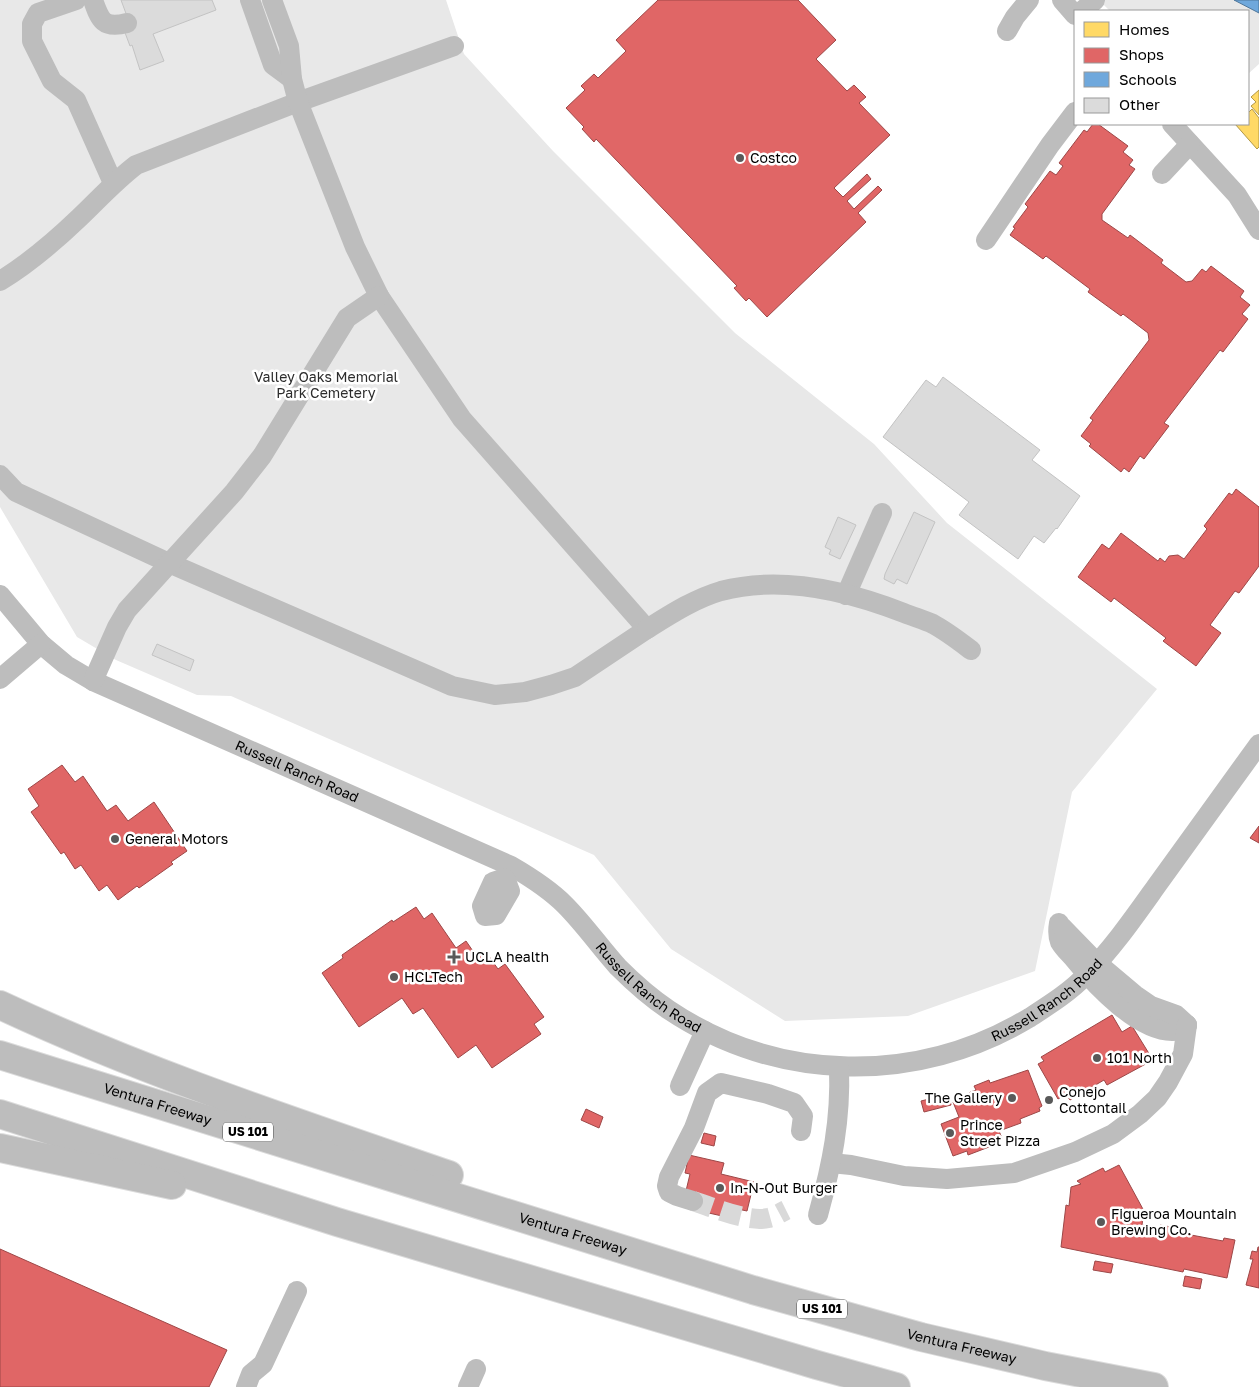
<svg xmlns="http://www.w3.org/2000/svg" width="1259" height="1387" viewBox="0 0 1259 1387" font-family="'Golos Text',sans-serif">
<rect width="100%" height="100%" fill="#fff"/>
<!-- green -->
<path fill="#e8e8e8" d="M0,0H446L464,54L553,151L735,333L874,444L947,523L1157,689L1072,792L1035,971L908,1016L785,1021L671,949L594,855L231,696L197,695L116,660L77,637L0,507Z
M1099,0H1259V64L1248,74V11H1110Z"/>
<!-- homes -->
<path fill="#ffd966" stroke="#b29847" d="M1259,90V115L1251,106L1256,102L1251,97Z
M1252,109L1259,118V147L1257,149L1235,124H1248V113Z"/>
<!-- shops -->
<path fill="#e06666" stroke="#9d4747" d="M658,0H798L836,40L816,59L847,91L854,85L866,97L859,103L890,135L834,188L843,197L867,174L871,179L847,201L854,209L878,186L882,190L858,213L866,222L767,317L749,298L746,301L734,288L737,286L596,139L594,142L582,129L584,127L566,108L585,90L581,86L594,74L598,78L626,51L616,40Z
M1093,124H1098L1128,146L1123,152L1133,160L1129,165L1135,169L1102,214V220L1128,238L1130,235L1163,260L1161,263L1186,282L1192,281L1202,269L1206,272L1211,266L1244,291L1240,297L1250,305L1242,314L1248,319L1223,352L1220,350L1164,423L1169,426L1144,459L1140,456L1129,472L1124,468L1121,472L1089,446L1091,444L1081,436L1093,420L1090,418L1149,340L1148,333L1123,314L1121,316L1088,292L1090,289L1046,256L1043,259L1010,235L1015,228L1013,227L1028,207L1025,204L1050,171L1056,175L1063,166L1059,163L1084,130L1087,132Z
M1236,489L1259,507V566L1239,593L1235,591L1210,625L1221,633L1196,666L1163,641L1166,638L1114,598L1111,602L1078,577L1102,544L1109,549L1121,533L1158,561L1160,558L1165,562L1169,556L1178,555L1184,559L1207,529L1204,526L1229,493L1232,495Z
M62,765L75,782L83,776L107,811L116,805L128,821L154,802L187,851L171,862L173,864L139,888L137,886L118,900L107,885L99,891L81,865L75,869L64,852L61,854L31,812L39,806L28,789Z
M1259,826V843L1250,838Z
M416,907L424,919L432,913L456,948L466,941L477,957L485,951L498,969L505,964L544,1017L534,1024L541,1034L492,1068L476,1045L458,1058L423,1008L413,1014L402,998L359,1027L322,973L343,958L342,955L392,920L393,922Z
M1112,1015L1122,1032L1132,1026L1153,1060L1107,1085L1104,1080L1070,1100L1066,1094L1058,1099L1038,1064L1044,1061L1041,1057Z
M1028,1070L1042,1106L1039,1108L1040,1111L1020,1119L1021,1123L999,1131L1002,1138L987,1143L989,1147L968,1155L967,1151L953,1156L941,1124L959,1117L953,1102L971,1095L970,1092L976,1090L974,1086L989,1080L990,1083Z
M949,1094L951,1105L924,1112L921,1101Z
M586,1109L603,1117L599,1128L581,1120Z
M704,1133L716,1136L714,1146L701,1143Z
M689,1155L724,1163L721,1174L754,1182L747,1211L733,1208L731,1218L691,1209L685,1195L690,1174L685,1173Z
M1119,1165L1144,1211L1142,1225L1159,1228L1160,1225L1171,1227L1170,1231L1223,1241L1224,1238L1235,1240L1227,1278L1184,1269L1183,1272L1061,1247L1066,1205L1069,1206L1071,1187L1081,1184L1077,1181L1103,1168L1105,1172Z
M1258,1247H1259V1288L1246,1285L1253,1259H1250L1252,1251L1257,1252Z
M0,1249L227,1350L209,1387H0Z
M1095,1261L1113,1264L1111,1273L1093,1270Z
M1185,1276L1202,1279L1200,1289L1183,1286Z"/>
<!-- schools -->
<path fill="#6fa8dc" stroke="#4e769a" d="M1234,0H1259V13Z"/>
<!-- building -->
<path fill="#dbdbdb" stroke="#c3c3c3" d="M121,0H212L216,10L153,34L164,61L140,70L132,45L130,46L124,30L131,27Z
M943,377L1040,450L1032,460L1080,496L1057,529L1056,528L1044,543L1034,536L1018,559L959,515L969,502L883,437L926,380L936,387Z
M914,512L935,522L907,584L897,579L894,584L884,579L885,574Z
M838,517L856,525L840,559L829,554L831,550L825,547Z
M157,644L194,660L190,671L152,655Z"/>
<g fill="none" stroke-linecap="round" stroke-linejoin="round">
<!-- minor-tunnel -->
<path stroke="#d9d9d9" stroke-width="20" stroke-dasharray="20 10" stroke-linecap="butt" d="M693,1201C712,1207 749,1223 768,1218C774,1217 780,1213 786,1210"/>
<defs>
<g id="highway">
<path d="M0,1005C145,1073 298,1123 449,1175"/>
<path id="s2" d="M0,1055L753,1290L921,1337L1045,1366L1154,1387"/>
<path d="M0,1114L337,1222L817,1365L896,1387"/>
<path d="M0,1148L172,1185"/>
</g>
</defs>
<!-- highway casing -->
<use href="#highway" stroke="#dbdbdb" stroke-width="30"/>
<!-- minor -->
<g stroke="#bdbdbd" stroke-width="20">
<path d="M76,0L38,13L32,24V41L52,81L76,100L113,183"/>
<path d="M93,0C100,20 103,29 127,23"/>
<path d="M250,0L273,65L292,79"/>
<path d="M1062,0L1075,15"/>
<path d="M1082,11L1095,0"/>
<path d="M1007,31L1015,17L1029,0"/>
<path d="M1172,124L1237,195L1259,230"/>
<path d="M1162,174L1190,144"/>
<path d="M986,240L1050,145L1075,112"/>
<path d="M0,281C28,264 55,241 79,218C98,200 115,181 136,165L298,102L454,46"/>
<path d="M0,475L16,492L169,563L452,686L495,695L525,692L551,685L575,677L647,629L462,419L379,296L355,247L298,102L292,79L289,46L272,0"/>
<path id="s1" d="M0,595L41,644L66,665L93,681L511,866C530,877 549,889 565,905C584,924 600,947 618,967C634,983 651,998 669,1010C778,1083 917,1085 1029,1018C1049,1005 1070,992 1086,975C1114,947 1137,913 1160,881C1193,835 1226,790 1259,744"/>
<path d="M846,595L882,513"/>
<path d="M647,629C671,614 694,599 721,591C781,575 848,591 904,613C914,617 924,620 933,624C946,631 959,641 971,650"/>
<path d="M0,679L41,644"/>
<path d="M93,681L117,627L127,610L234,492L262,456L347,318L379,296"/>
<path d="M505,878L510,891L496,915L485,916L482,906L493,882Z"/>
<path d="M1059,923C1058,929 1058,937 1060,942C1064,949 1071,955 1075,960C1095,985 1139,1032 1173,1031C1178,1031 1183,1027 1187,1025"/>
<path d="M1062,927L1097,963L1135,995L1151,1006L1176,1015L1187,1025"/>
<path d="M680,1086L705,1031"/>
<path d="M831,1163L851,1165L904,1176L947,1179L1014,1173L1075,1152L1113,1134L1140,1114L1157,1098L1168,1082L1183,1054L1187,1025"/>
<path d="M693,1201L677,1196L669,1192L667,1186L669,1177L694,1128L707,1093L721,1083L768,1094L794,1103L803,1116L801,1131"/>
<path d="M818,1215C832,1164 841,1120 839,1067"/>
<path d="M246,1387L251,1374L263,1364L297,1291"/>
<path d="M468,1387L476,1369"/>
</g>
<!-- highway -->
<use href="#highway" stroke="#bdbdbd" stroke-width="28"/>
</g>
<!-- markers -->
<g fill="#595959" stroke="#fff" stroke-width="2">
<circle cx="740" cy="158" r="5"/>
<circle cx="115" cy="839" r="5"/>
<path d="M451.5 949.5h5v5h5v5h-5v5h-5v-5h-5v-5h5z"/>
<circle cx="394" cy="977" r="5"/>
<circle cx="1097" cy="1058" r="5"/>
<circle cx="1012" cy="1098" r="5"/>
<circle cx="1049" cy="1100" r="5"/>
<circle cx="950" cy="1133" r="5"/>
<circle cx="720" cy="1188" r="5"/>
<circle cx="1101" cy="1222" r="5"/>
</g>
<g text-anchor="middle" stroke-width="5" stroke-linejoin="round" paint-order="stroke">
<!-- shield labels -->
<g fill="#fff" stroke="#4c4c4c" stroke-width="1">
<rect x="223" y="1122.5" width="50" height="19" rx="4"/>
<rect x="797" y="1299.5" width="50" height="19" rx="4"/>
</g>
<g font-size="12" font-weight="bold" fill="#000">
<text x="248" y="1136">US 101</text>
<text x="822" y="1313">US 101</text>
</g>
<!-- poi labels -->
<g font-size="14" fill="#000" stroke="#fff" text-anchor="start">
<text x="750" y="163">Costco</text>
<text x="125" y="844">General Motors</text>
<text x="465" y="962">UCLA health</text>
<text x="404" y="982">HCLTech</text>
<text x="1107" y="1063">101 North</text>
<text x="1059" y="1097">Conejo<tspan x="1059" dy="16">Cottontail</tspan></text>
<text x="1002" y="1103" text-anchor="end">The Gallery</text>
<text x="960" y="1130">Prince<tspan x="960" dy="16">Street Pizza</tspan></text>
<text x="730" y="1193">In-N-Out Burger</text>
<text x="1111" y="1219">Figueroa Mountain<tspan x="1111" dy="16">Brewing Co.</tspan></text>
</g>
<!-- park labels -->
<g font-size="14" fill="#2c2c2c" stroke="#fff">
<text x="326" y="382">Valley Oaks Memorial<tspan x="326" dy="16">Park Cemetery</tspan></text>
</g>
<!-- street labels -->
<g font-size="14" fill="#000" stroke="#fff">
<text dy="5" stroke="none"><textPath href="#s1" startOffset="351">Russell Ranch Road</textPath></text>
<text dy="5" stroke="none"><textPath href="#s1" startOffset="770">Russell Ranch Road</textPath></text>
<text dy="5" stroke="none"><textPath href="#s1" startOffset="1205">Russell Ranch Road</textPath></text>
<text dy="5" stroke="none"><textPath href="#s2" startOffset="165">Ventura Freeway</textPath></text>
<text dy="5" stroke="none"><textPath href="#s2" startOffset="600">Ventura Freeway</textPath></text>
<text dy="5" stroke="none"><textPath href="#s2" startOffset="1005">Ventura Freeway</textPath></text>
</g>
</g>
<!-- legend -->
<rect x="1074" y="10" width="175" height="115" fill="#ffffff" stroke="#999999"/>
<rect x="1084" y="22" width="25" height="15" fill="#ffd966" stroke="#999999"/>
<text x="1119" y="35" font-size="15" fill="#000000">Homes</text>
<rect x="1084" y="48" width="25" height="15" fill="#e06666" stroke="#999999"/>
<text x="1119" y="60" font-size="15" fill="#000000">Shops</text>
<rect x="1084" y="72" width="25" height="15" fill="#6fa8dc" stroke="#999999"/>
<text x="1119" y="85" font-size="15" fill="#000000">Schools</text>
<rect x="1084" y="98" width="25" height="15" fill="#dbdbdb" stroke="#999999"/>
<text x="1119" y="110" font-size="15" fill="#000000">Other</text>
</svg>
